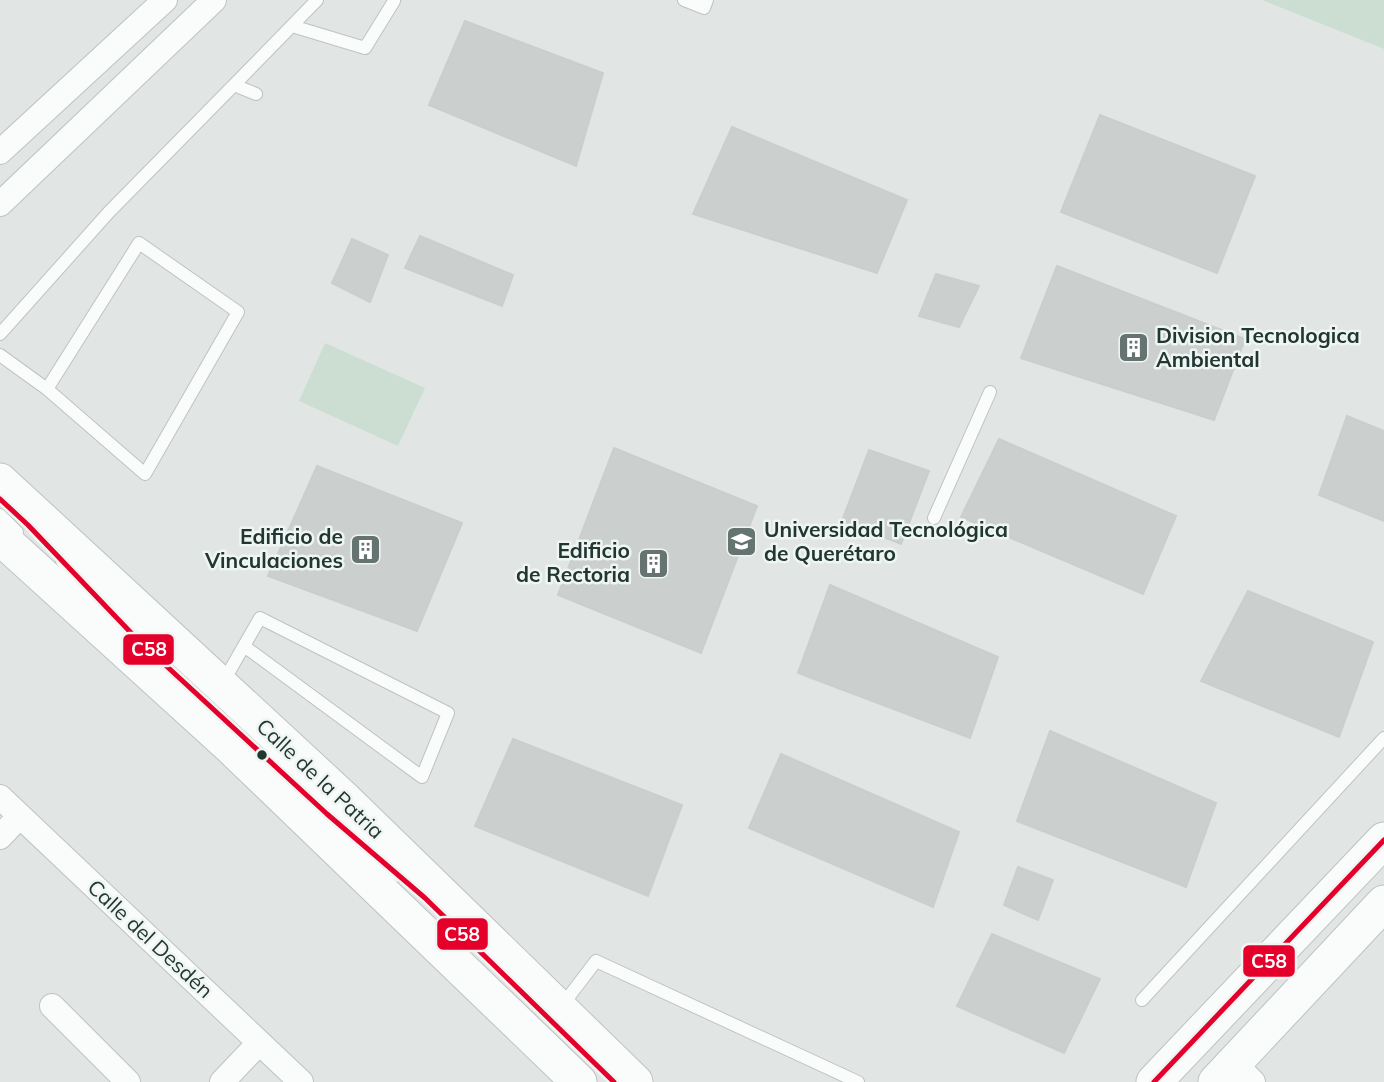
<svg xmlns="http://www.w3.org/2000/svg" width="1384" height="1082" viewBox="0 0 1384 1082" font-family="Mulish,sans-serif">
<rect width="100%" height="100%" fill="#e1e6e4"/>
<!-- green -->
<path fill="#ccded2" d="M1262,0H1384V49Z
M325,343L425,388L398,446L299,401Z"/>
<!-- building -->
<path fill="#cbcfce" stroke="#cacfcd" stroke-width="2" d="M465,21L603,73L576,166L429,105Z
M1100,115L1255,176L1217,273L1061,212Z
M732,127L907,200L877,273L693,214Z
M420,236L513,275L502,306L405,268Z
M352,239L388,255L370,302L332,283Z
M1057,266L1245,339L1214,420L1021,358Z
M936,274L979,286L959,327L919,316Z
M1347,416L1384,431V521L1319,495Z
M999,439L1176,516L1143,594L961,517Z
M614,448L757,506L701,653L558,595Z
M869,450L929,471L901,544L842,521Z
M317,466L462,523L417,631L268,576Z
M830,585L998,657L970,738L798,673Z
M1248,591L1373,642L1339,737L1201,681Z
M1050,731L1216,803L1186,887L1017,821Z
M513,739L682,805L648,896L475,826Z
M781,754L959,832L933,907L749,828Z
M1018,867L1053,880L1038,920L1004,905Z
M992,934L1100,979L1064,1053L957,1006Z"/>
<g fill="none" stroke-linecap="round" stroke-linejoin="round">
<defs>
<path id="lane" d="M684,0L704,8L707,0
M292,26L365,48L394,1
M234,85L317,0
M0,334L109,212L234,85L256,94
M0,355L47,389L145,474L238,312L139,243L47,389
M0,515L17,532
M934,518L990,392
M62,561L134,637
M222,684L260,618L448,713L422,777L244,646
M264,755L327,814L399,876
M1142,1000L1384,738
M561,1007L596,961L858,1082"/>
<path id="street" d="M0,152L165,0
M0,204L214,0
M0,797L301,1082
M0,837L20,816
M52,1006L128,1082
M1234,1063L1253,1082
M222,1082L259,1043"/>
<path id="secondary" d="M0,481L342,797L635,1082
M0,537L229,745L579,1082
M1154,1082L1384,840
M1216,1082L1384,903"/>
</defs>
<!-- lane casing -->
<use href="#lane" stroke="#bec3c1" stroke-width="14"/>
<!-- street casing -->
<use href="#street" stroke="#bec3c1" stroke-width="26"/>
<!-- secondary casing -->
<use href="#secondary" stroke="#bdc3c1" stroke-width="37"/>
<!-- lane -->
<use href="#lane" stroke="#fafbfb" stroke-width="12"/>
<!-- street -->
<use href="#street" stroke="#fafbfb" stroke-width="24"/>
<!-- secondary -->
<use href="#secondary" stroke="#fafbfb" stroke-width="35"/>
<defs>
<path id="bus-1" d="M0,499L28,525L136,638L327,814L425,898L614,1082
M1154,1082L1384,840"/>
</defs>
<!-- bus-1 casing -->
<use href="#bus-1" stroke="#eef5f2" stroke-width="10"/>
<!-- bus-1 -->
<use href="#bus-1" stroke="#e4002b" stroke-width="5"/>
</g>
<!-- icons -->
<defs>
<symbol id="building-square" viewBox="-11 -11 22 22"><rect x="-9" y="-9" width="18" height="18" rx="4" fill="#657470" stroke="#eef5f2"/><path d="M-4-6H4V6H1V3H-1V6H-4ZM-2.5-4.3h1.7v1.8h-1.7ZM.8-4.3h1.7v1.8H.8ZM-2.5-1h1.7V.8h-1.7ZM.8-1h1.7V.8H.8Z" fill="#fff"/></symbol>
<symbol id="university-square" viewBox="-11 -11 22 22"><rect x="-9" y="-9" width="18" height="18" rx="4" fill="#657470" stroke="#eef5f2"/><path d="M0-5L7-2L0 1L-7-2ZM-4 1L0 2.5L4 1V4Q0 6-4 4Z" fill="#fff"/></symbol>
</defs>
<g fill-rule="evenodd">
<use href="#building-square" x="1116" y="330" width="35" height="35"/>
<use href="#university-square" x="724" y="524" width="35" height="35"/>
<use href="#building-square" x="348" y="532" width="35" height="35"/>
<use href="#building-square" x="636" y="546" width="35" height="35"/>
</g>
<!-- markers -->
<circle fill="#223632" stroke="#eef5f2" stroke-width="2.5" cx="262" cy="755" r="6"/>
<g text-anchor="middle" stroke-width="5" stroke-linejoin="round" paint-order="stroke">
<!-- poi labels -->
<g font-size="21" font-weight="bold" fill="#223632" stroke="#eef5f2" text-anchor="start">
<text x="1156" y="343">Division Tecnologica<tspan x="1156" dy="24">Ambiental</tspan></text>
<text x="764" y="537">Universidad Tecnológica<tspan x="764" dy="24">de Querétaro</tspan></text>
<text x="343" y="544" text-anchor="end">Edificio de<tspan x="343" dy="24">Vinculaciones</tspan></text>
<text x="630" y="558" text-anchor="end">Edificio<tspan x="630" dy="24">de Rectoria</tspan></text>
</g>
<!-- street labels -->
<g font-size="21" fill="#223632" stroke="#eef5f2">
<text transform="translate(320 779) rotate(43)" y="7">Calle de la Patria</text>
<text transform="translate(150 939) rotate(43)" y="7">Calle del Desdén</text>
</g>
</g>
<g stroke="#eef5f2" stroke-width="2.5">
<rect x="122" y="633" width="53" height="33" rx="7" fill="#e4002b"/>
<rect x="436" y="917" width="53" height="34" rx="7" fill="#e4002b"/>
<rect x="1242" y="944" width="54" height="34" rx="7" fill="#e4002b"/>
</g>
<g font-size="19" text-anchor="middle" font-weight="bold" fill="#fff">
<text x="149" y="656">C58</text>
<text x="462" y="941">C58</text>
<text x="1269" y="968">C58</text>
</g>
</svg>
